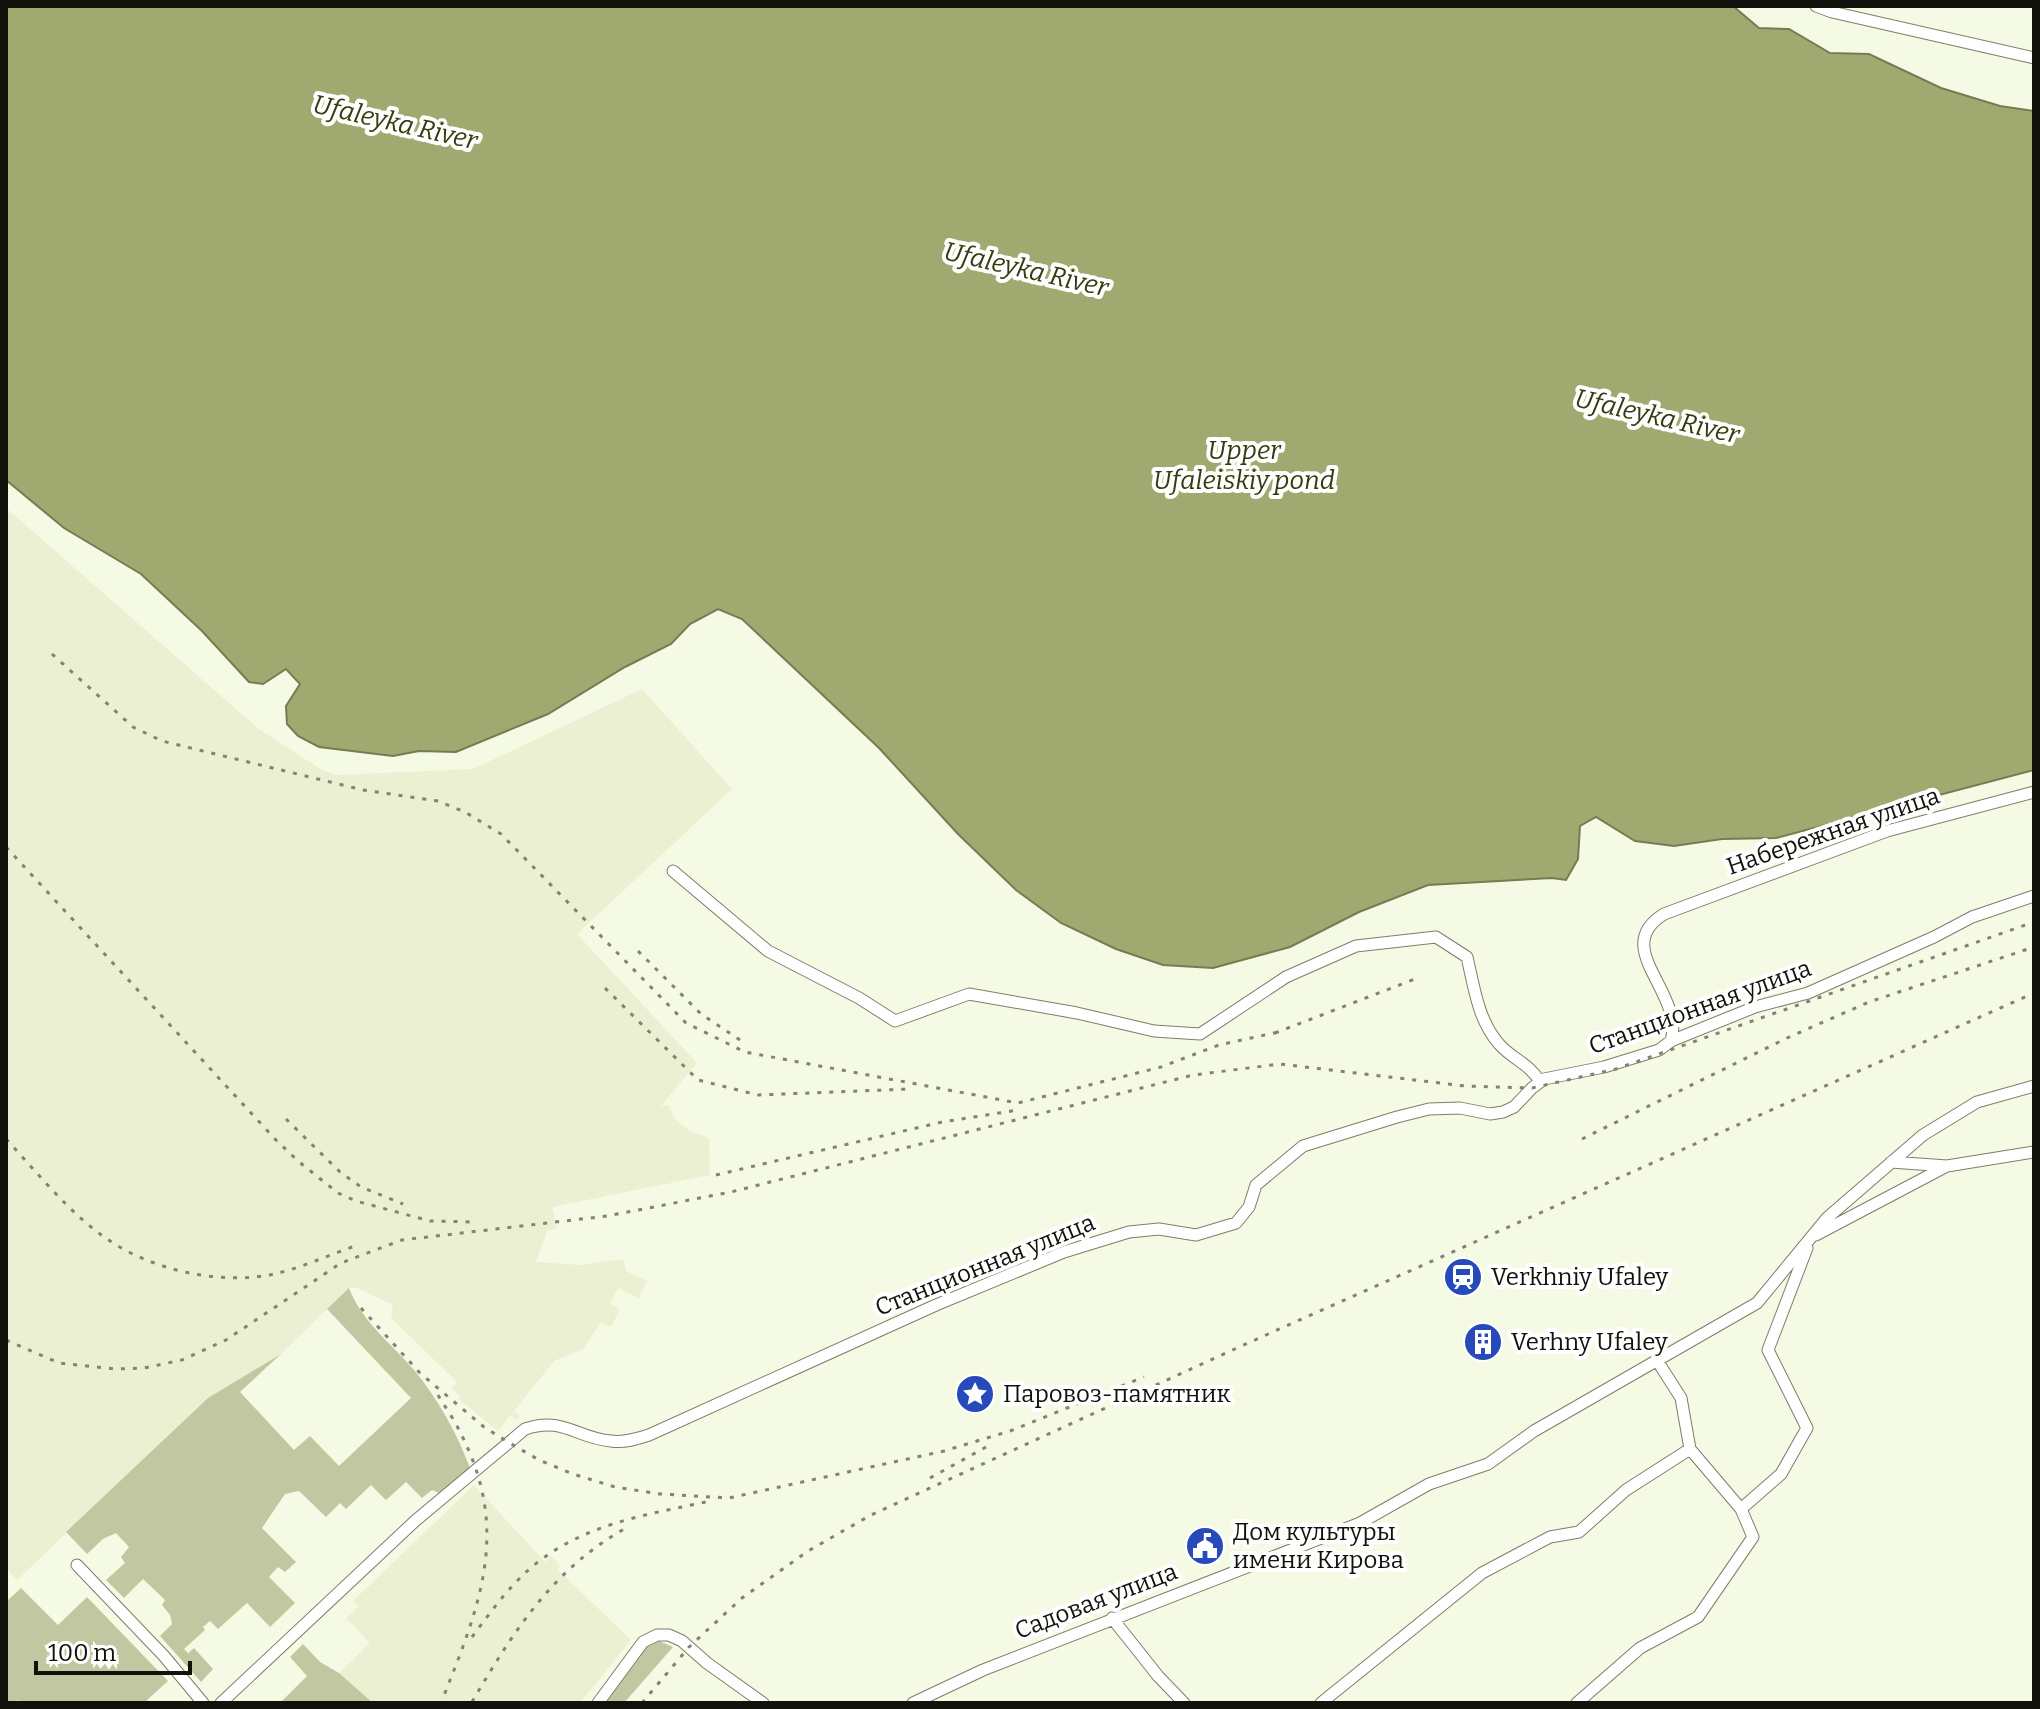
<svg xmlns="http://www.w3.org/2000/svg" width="2040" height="1709" viewBox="0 0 2040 1709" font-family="Bitter,serif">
<rect width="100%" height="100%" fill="#f5fae4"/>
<!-- built -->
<path fill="#ebf0d3" d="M6,508L259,729L322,770L337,775L473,769L642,689L732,789L577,934L697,1063L661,1106L669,1105L675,1119L688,1130L709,1138L710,1175L552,1207L557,1228L547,1231L536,1262L581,1265L624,1259L626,1271L647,1281L639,1298L618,1288L610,1304L620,1309L611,1327L601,1322L583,1349L554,1361L514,1411L520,1416L517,1420L510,1415L498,1431L458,1399L460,1396L452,1388L457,1382L391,1318L393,1302L389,1303L357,1288H349L281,1354L208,1398L17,1580L6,1568V1536L9,1533L6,1529Z
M474,1485L545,1562L551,1556L560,1566L557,1569L631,1640L580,1703H373L339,1673L370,1643L346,1618L358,1607L353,1601Z"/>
<!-- green -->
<path fill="#c1c8a1" d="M349,1288C362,1322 391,1343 414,1370C438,1399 457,1433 470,1468L439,1493L432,1490L422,1498L406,1482L386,1500L371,1485L346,1509L340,1503L326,1517L299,1491L285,1494L262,1528L296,1562L285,1572L278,1567L269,1577L295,1603L270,1627L247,1603L218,1629L210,1621L203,1627L205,1630L184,1649L188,1653L194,1648L213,1669L201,1682L160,1636L172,1624L170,1615L162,1605L165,1600L143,1579L124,1598L106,1580L125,1563L121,1557L129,1547L116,1533L103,1539L87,1554L66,1532L208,1398L281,1354L240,1392L294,1450L310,1436L339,1466L411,1398L327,1309Z
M21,1588L58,1625L87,1597L168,1681L147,1700L149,1703H21L18,1700L15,1703H6V1602Z
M659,1641L673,1647L624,1703H605L643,1649Z
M303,1644L320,1662L339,1673L373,1703H280L307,1676L290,1657Z"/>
<!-- water -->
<path fill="#a0aa70" stroke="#757c52" stroke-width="2" d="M6,6H1733L1759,28L1789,29L1830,53L1869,54L1941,88L2000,106L2034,111V770L1776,838L1722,839L1674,846L1635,841L1596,817L1580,826L1578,859L1566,880L1552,878L1428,885L1359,912L1290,947L1213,968L1163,965L1116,949L1061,923L1016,890L958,834L879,748L742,619L718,609L690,624L671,644L625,667L548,714L456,752L419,751L393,756L319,747L298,736L287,724L286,706L300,684L286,669L263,684L249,682L202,631L141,574L64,528L6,480Z"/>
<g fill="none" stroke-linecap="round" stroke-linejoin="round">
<defs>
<path id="minor" d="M1816,6L1832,12L2034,58
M673,871L768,951L859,998L895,1021L969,994L1077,1013L1154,1031L1200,1034L1286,977L1356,946L1436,937L1467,957C1474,987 1478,1020 1499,1044C1512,1059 1530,1064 1540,1082
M1671,1041C1685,992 1609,948 1664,914L1887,831L2034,792
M1891,1162L1947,1166L2034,1152
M1816,1235L1947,1166
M1658,1362L1681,1398L1690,1449
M77,1565L164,1656L203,1703
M1112,1618L1158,1676L1184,1703
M221,1703L415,1521L525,1429C563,1416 576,1438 611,1441C624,1443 637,1439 649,1435L936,1305L1064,1252L1129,1232L1159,1229L1196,1235L1236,1223L1249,1207L1256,1185L1303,1146L1397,1117L1429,1109L1460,1108L1490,1114L1503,1112L1514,1107L1532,1088L1544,1079L1604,1067L1659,1050L1671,1041L1755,1007L1808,993L1934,937L1972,917L2034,896
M598,1703L643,1642L657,1635H669L682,1641L707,1663L763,1703
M913,1703L983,1670L1360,1523L1429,1484L1488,1464L1534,1431L1757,1303L1827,1218L1923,1135L1977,1102L2034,1086
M1321,1703L1482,1573L1550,1537L1579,1532L1626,1490L1690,1449L1741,1509
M1577,1703L1640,1648L1698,1617L1753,1537L1741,1509L1781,1474L1807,1428L1768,1350L1807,1248"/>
</defs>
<!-- minor casing -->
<use href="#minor" stroke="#7b7f6b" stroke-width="13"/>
<!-- minor -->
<use href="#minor" stroke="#fff" stroke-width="11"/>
<!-- rail -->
<path stroke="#808375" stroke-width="3" stroke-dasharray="4 8" stroke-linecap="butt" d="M52,654L133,727L162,741L363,790L438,801L465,812L501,834L686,1023L745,1052L1018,1103L1161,1067L1219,1045L1283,1031
M6,847L275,1139L298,1161L338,1193L356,1201L430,1221L475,1222
M638,951L701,1014L740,1040
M605,988L698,1080L758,1095L910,1089
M1275,1033L1415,979
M286,1119L340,1172L361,1187L403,1204
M6,1139C36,1171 65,1208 100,1234C146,1269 218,1286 274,1274C301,1268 329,1255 355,1246
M1582,1139L1787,1038L1869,1002L2034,947
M716,1175L942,1122L1018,1110
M361,1308L420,1373L484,1427L508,1442L539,1460L573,1474L615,1487L660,1494L729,1498L944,1451L1010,1431L1144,1377
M6,1340L59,1363L115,1369L144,1368L182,1360L226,1340L341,1263L402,1240L607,1216L731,1192L1193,1075L1280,1064L1465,1086L1532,1088L1616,1069L2034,922
M438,1395C445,1407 454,1419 460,1432C512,1532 479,1607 441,1703
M930,1478L986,1447
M472,1637C493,1609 514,1579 542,1559C591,1523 649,1514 706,1502
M472,1702C513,1632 554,1567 628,1527
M642,1703L689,1647L742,1598L808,1551L871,1515L1248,1343L2034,993"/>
</g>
<!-- icons -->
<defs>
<symbol id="station-disc" viewBox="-11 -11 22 22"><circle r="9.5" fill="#264ab9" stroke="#fff"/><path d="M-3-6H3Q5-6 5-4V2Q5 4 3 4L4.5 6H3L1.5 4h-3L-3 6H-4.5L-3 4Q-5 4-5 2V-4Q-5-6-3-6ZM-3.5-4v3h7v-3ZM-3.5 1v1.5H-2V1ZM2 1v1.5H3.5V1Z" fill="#fff"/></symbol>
<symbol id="building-disc" viewBox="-11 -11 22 22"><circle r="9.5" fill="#264ab9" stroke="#fff"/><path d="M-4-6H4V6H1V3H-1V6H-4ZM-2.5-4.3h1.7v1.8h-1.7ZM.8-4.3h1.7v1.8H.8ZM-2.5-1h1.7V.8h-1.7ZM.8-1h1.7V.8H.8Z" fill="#fff"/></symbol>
<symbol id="sight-disc" viewBox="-11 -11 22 22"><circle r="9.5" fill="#264ab9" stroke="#fff"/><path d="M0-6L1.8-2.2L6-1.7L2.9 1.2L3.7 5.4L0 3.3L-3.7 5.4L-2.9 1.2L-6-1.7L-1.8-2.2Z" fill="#fff"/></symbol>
<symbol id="civic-disc" viewBox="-11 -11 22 22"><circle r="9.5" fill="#264ab9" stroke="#fff"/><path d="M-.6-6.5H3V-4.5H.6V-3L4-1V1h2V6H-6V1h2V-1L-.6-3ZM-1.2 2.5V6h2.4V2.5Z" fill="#fff"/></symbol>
</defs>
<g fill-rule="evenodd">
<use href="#station-disc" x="1441" y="1255" width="44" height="44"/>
<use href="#building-disc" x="1461" y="1320" width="44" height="44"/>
<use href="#sight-disc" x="953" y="1372" width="44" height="44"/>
<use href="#civic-disc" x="1183" y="1524" width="44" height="44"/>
</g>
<g text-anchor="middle" stroke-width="8" stroke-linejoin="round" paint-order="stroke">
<!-- street labels -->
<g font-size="24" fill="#11120b" stroke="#fff">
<text transform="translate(1833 831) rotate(-19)" y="8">Набережная улица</text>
<text transform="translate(1700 1007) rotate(-20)" y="8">Станционная улица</text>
<text transform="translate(985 1265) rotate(-22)" y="8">Станционная улица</text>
<text transform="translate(1096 1601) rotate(-21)" y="8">Садовая улица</text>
</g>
<!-- poi labels -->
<g font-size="24" fill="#11120b" stroke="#fff" text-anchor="start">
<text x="1491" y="1285">Verkhniy Ufaley</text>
<text x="1511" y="1350">Verhny Ufaley</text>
<text x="1003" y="1402">Паровоз-памятник</text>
<text x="1233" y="1540">Дом культуры<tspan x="1233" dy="28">имени Кирова</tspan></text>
</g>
<!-- water labels -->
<g font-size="26" font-style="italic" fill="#363c0f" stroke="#fff">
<text transform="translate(395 122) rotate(13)" y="9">Ufaleyka River</text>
<text transform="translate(1026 269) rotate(13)" y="9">Ufaleyka River</text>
<text transform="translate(1657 416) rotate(13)" y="9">Ufaleyka River</text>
<text x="1244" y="459">Upper<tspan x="1244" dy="30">Ufaleiskiy pond</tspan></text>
</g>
</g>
<!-- border -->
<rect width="2040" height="1709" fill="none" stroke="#11120b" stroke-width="16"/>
<!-- scale -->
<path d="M36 1661v12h154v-12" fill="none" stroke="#11120b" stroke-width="4"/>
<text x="48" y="1661" font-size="24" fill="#11120b" stroke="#ffffff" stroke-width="6" paint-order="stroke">100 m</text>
</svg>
